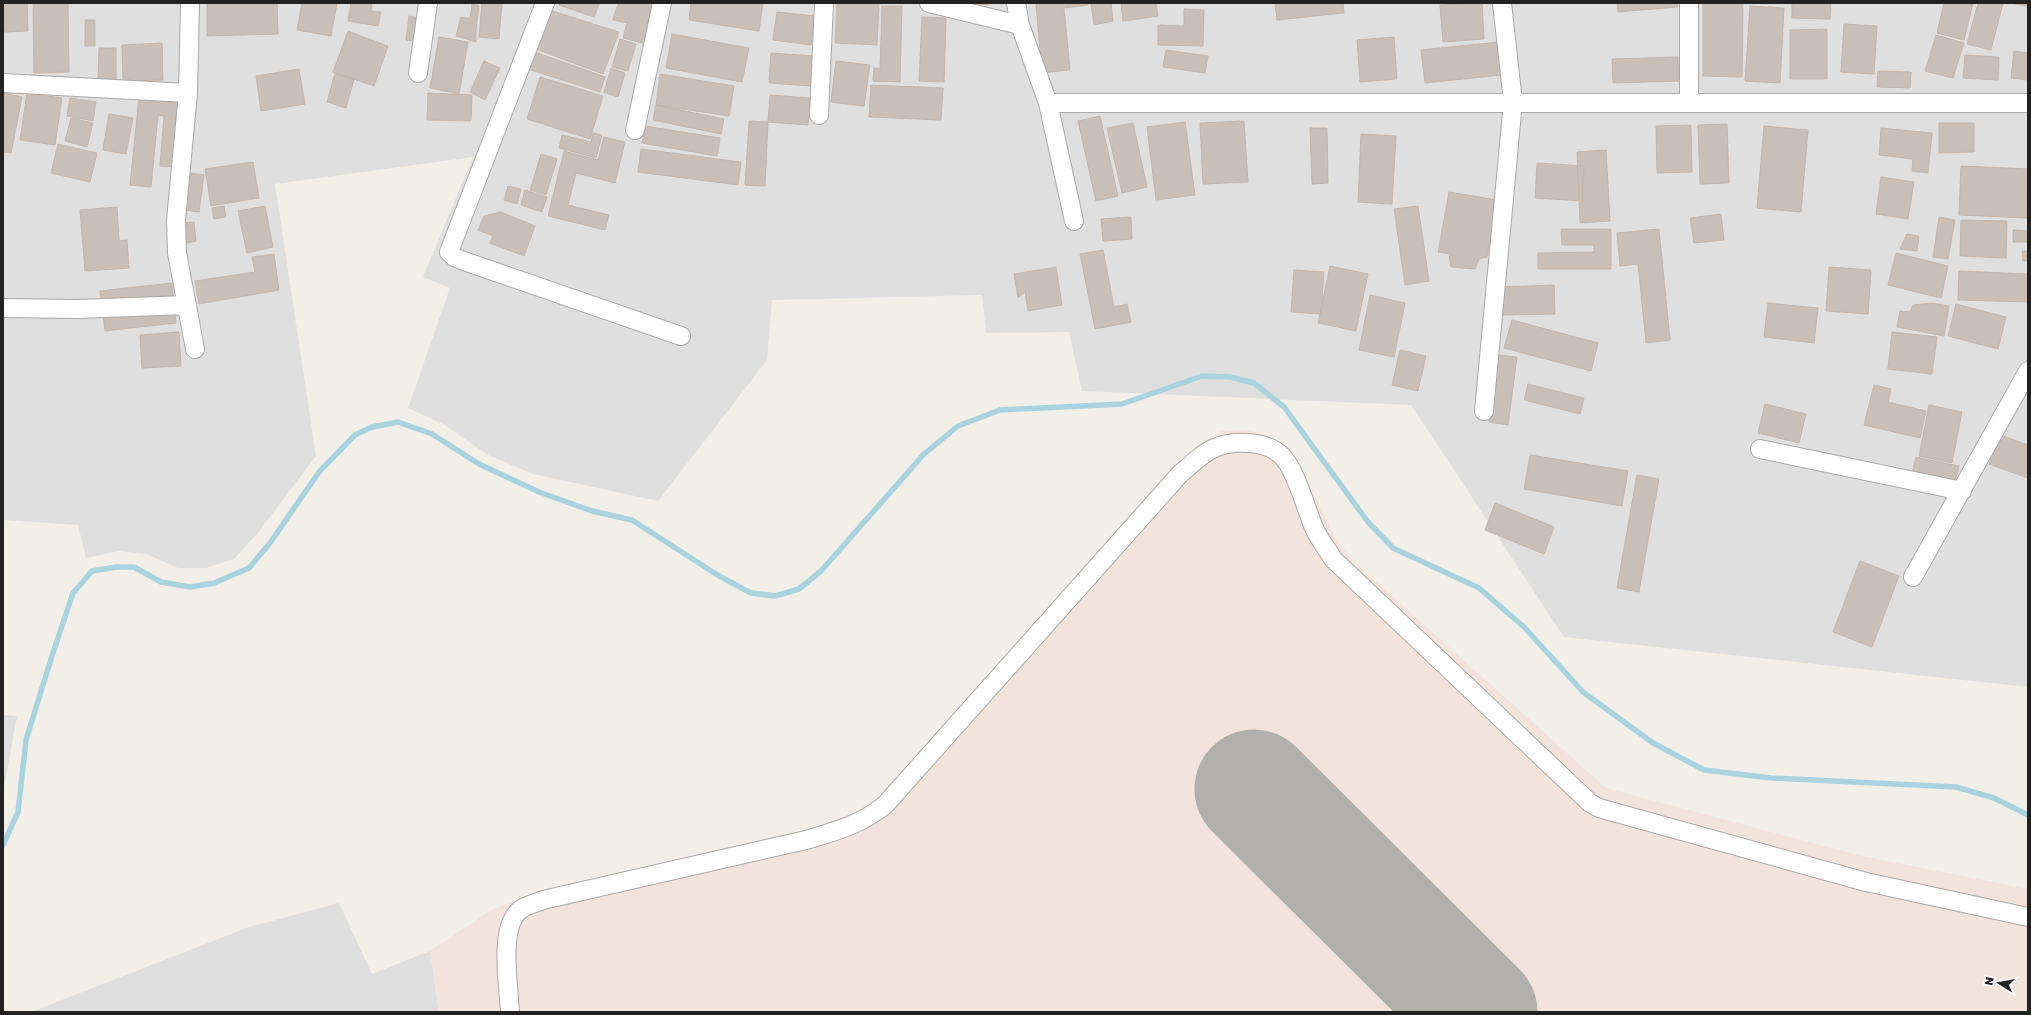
<svg xmlns="http://www.w3.org/2000/svg" width="2031" height="1015" viewBox="0 0 2031 1015" font-family="'Golos Text',sans-serif">
<rect width="100%" height="100%" fill="#f2efe9"/>
<!-- residential -->
<path fill="#e0dfdf" d="M3,3H2028V687L1564,637L1411,405L1082,391L1069,332L986,333L982,295L772,300L767,360L658,501L533,474L488,455L443,424L408,408L450,288L423,277L473,157L275,184L316,456L257,534L234,559L206,568H178L146,554L119,551L86,558L78,525L3,520Z
M3,715L17,716L3,793Z
M339,903L372,974L430,951L439,1012H31L249,927Z"/>
<!-- military -->
<path fill="#f3e3dd" d="M1244,430L1264,434L1285,446L1298,460L1335,537L1351,559L1606,788L1862,856L2028,889V1012H439L430,951L493,909L550,890L678,861L841,821L865,812L882,799L1179,464L1202,442L1222,431Z"/>
<g fill="none" stroke-linecap="round" stroke-linejoin="round">
<!-- stream -->
<path stroke="#aad3df" stroke-width="5.5" d="M3,845L18,812L26,740L52,656L73,593L92,571L116,567H134L161,582L190,587L214,583L249,568L270,543L319,472L355,435L372,427L398,422L432,434L479,464L539,492L592,511L632,520L719,576L751,593L775,596L799,589L821,571L924,454L958,426L1000,410L1122,404L1202,376L1230,377L1254,383L1284,407L1368,522L1393,548L1479,588L1524,627L1583,692L1653,743L1704,770L1771,778L1956,787L1994,798L2028,815"/>
<!-- runway -->
<path stroke="#b1b0ac" stroke-width="119" d="M1254,789L1478,1012"/>
</g>
<!-- building -->
<path fill="#c7bfb8" stroke="#c4b6ab" d="M3,3H27L28,31L3,32Z
M33,3H68L69,72L34,73Z
M207,3H277L278,34L207,36Z
M302,3H337L331,36L297,30Z
M351,3H372L371,11L381,12L378,26L348,21Z
M482,3H502L499,39L479,37Z
M560,3H599L594,17L559,5Z
M618,3H657L646,44L623,38L627,23L613,20Z
M691,3H763L759,31L689,20Z
M837,3H879L877,45L835,43Z
M965,3H988V5Z
M1036,3H1087L1088,5L1064,8L1070,70L1042,73Z
M1091,3H1111L1113,21L1094,25Z
M1121,3H1156L1158,16L1123,21Z
M1275,3H1343L1344,13L1277,20Z
M1482,3L1484,39L1443,42L1440,5Z
M1617,3H1677L1678,7L1618,12Z
M1703,3H1743L1742,77L1703,76Z
M1792,3H1831L1830,19L1792,18Z
M1944,3H1973L1964,40L1937,33Z
M1978,3H2003L1991,50L1967,44Z
M2010,3H2028V6Z
M472,4L479,6L476,29V42L456,36L461,17L470,19Z
M882,6H902L900,82L873,81L874,68L880,69Z
M1750,6L1784,8L1780,83L1745,81Z
M1184,9L1204,10L1203,46L1158,45V25L1184,26Z
M549,10L619,32L603,74L536,49Z
M777,12L815,16L811,45L773,40Z
M409,16L419,18L415,41L406,40Z
M922,17L946,18L944,82L919,81Z
M85,20H95V46H85Z
M1844,24L1877,26L1874,74L1841,72Z
M1827,29V79H1790V30Z
M348,31L388,46L374,86L333,72Z
M672,34L749,48L742,82L666,68Z
M1936,35L1964,43L1953,78L1925,71Z
M439,37L468,42L459,94L430,88Z
M1394,37L1397,79L1360,82L1357,40Z
M620,39L636,44L628,71L612,67Z
M1498,42L1501,75L1425,83L1421,50Z
M162,43L163,80L123,81L122,45Z
M99,48H116V81L98,80Z
M1166,50L1208,56L1205,73L1163,67Z
M532,51L605,77L600,92L525,68Z
M2014,51L2028,53V80L2011,78Z
M771,53L813,56L811,86L769,83Z
M1965,55L1999,57L1998,80L1963,78Z
M1678,57L1679,81L1613,83L1612,59Z
M484,61L500,68L485,100L470,92Z
M836,61L870,65L864,106L831,102Z
M611,68L625,73L618,97L604,92Z
M299,69L305,104L261,111L256,76Z
M1878,71L1911,72L1910,88L1877,87Z
M335,73L354,79L346,108L327,102Z
M660,74L734,86L729,116L656,105Z
M540,77L603,96L590,139L527,119Z
M871,85L943,88L941,120L869,117Z
M3,93L22,97L11,153L3,152Z
M27,93L62,98L55,145L20,140Z
M428,93L472,95L471,121L427,120Z
M770,95L810,98L808,125L768,122Z
M139,97L184,102L177,167L160,166L164,116L158,115L151,187L130,185Z
M70,98L96,102L93,121L67,116Z
M656,105L724,119L721,134L653,120Z
M109,114L133,118L126,154L103,150Z
M1100,116L1118,196L1096,201L1078,121Z
M71,118L93,123L87,147L65,141Z
M749,121L768,122L765,186L745,185Z
M1244,121L1248,182L1203,184L1200,123Z
M1185,122L1195,195L1156,200L1147,127Z
M1133,123L1147,187L1122,193L1107,128Z
M1939,123H1974V152L1939,153Z
M1727,124L1729,183L1700,184L1698,125Z
M1691,125L1692,172L1657,173L1656,126Z
M645,126L720,138L717,156L642,143Z
M1764,126L1808,130L1801,212L1757,208Z
M1310,128H1327L1328,183L1312,184Z
M1881,128L1932,133L1928,173L1912,171L1913,159L1879,155Z
M593,133L602,135L596,158L559,148L562,135L591,142Z
M1361,134L1396,136L1392,204L1358,202Z
M604,137L625,142L615,183L576,173L568,205L609,215L605,230L548,216L564,151L598,160Z
M58,144L97,153L90,182L51,173Z
M641,149L741,162L738,185L638,172Z
M1606,150L1610,221L1580,223L1577,152Z
M541,154L557,159L546,195L530,190Z
M253,162L259,198L211,206L205,169Z
M1537,163L1584,166L1582,201L1535,198Z
M1961,166L2028,169L2027,218L1959,215Z
M191,173L204,175L199,212L185,210Z
M1881,177L1914,182L1908,219L1876,214Z
M508,186L521,189L517,204L504,200Z
M525,190L547,197L542,212L521,205Z
M1449,192L1497,200L1487,257L1479,259L1475,269L1451,267L1449,254L1438,252Z
M224,206L226,217L214,219L212,208Z
M265,206L273,247L247,253L238,211Z
M1418,206L1429,281L1405,285L1394,209Z
M117,207L119,241L127,240L129,268L85,271L80,210Z
M501,212L535,226L524,256L490,243L493,236L478,230L484,216Z
M1721,214L1724,240L1694,243L1690,218Z
M1131,217L1132,239L1103,241L1101,219Z
M1939,217L1955,220L1948,259L1933,257Z
M1961,220L2007,221L2006,258L1960,256Z
M194,222L196,241L186,243L183,223Z
M1561,229H1611V269H1538V253L1594,252V245H1562Z
M1659,229L1670,340L1646,343L1638,264L1620,266L1617,233Z
M2013,230L2028,231V242H2013Z
M1907,234L1919,236L1917,251L1900,249Z
M1103,250L1114,307L1127,304L1131,322L1095,329L1080,254Z
M2022,251H2028V261H2023Z
M1896,253L1948,266L1941,298L1888,285Z
M274,254L279,290L199,304L195,281L255,272L252,257Z
M1330,266L1368,274L1356,331L1318,323Z
M1056,267L1062,305L1028,311L1025,292L1018,298L1014,274Z
M1829,267L1871,270L1868,314L1826,311Z
M1294,270L1324,272L1321,314L1291,312Z
M1959,271L2028,274V302L1958,300Z
M172,283L176,323L105,331L100,291Z
M1554,285L1555,314L1502,315V287Z
M1370,295L1405,303L1394,357L1359,350Z
M1768,303L1818,308L1814,343L1764,337Z
M1932,303L1949,306L1944,336L1897,327L1900,311L1910,312L1913,305Z
M1956,304L2006,317L1998,349L1948,336Z
M1512,320L1598,343L1591,371L1504,348Z
M179,332L181,366L142,368L140,335Z
M1892,332L1937,337L1932,374L1888,369Z
M1400,350L1426,356L1418,391L1392,385Z
M1498,355L1517,357L1508,425L1489,422Z
M1528,384L1584,398L1580,414L1524,400Z
M1874,385L1891,389L1888,402L1926,411L1920,438L1864,425Z
M1765,404L1806,414L1799,443L1758,433Z
M1929,405L1962,412L1952,463L1919,456Z
M2000,435L2028,445V478L1989,464Z
M1530,455L1628,471L1622,506L1524,489Z
M1916,457L1959,466L1955,483L1912,474Z
M1637,475L1659,479L1639,592L1617,588Z
M1495,503L1554,527L1544,554L1485,530Z
M1860,561L1899,576L1872,647L1833,632Z"/>
<g fill="none" stroke-linecap="round" stroke-linejoin="round">
<defs>
<path id="minor" d="M190,3L188,93L176,220L177,253L195,349
M545,3L449,252L454,257L464,261L681,336
M929,3L1020,25
M1016,3L1020,25L1048,103L1074,221
M1689,3V103
M418,73L428,3
M3,83L188,93
M1048,103H2028
M819,115L824,3
M635,130L662,3
M3,308L77,309L187,305
M1484,411L1513,102L1502,3
M1760,449L1962,491
M1913,577L2028,371
M510,1012C509,987 498,927 520,910C526,905 536,903 543,900L806,840C836,831 860,825 885,805L1180,474C1191,465 1203,452 1217,447C1235,440 1266,441 1281,455C1296,469 1306,510 1315,530C1320,540 1327,549 1333,559L1590,803L1599,808L1866,882L2028,917"/>
</defs>
<!-- minor casing -->
<use href="#minor" stroke="#a9a9a9" stroke-width="20"/>
<!-- minor -->
<use href="#minor" stroke="#fff" stroke-width="18"/>
</g>
<!-- border -->
<rect width="2031" height="1015" fill="none" stroke="#222222" stroke-width="8"/>
<!-- north arrow -->
<g transform="translate(1999 983) rotate(281)" stroke="#ffffff" stroke-width="3" paint-order="stroke">
<path d="M0-3L7 15L0 10L-7 15Z" fill="#222222"/>
<text y="-6" font-size="11" font-weight="bold" text-anchor="middle" fill="#222222">N</text>
</g>
</svg>
